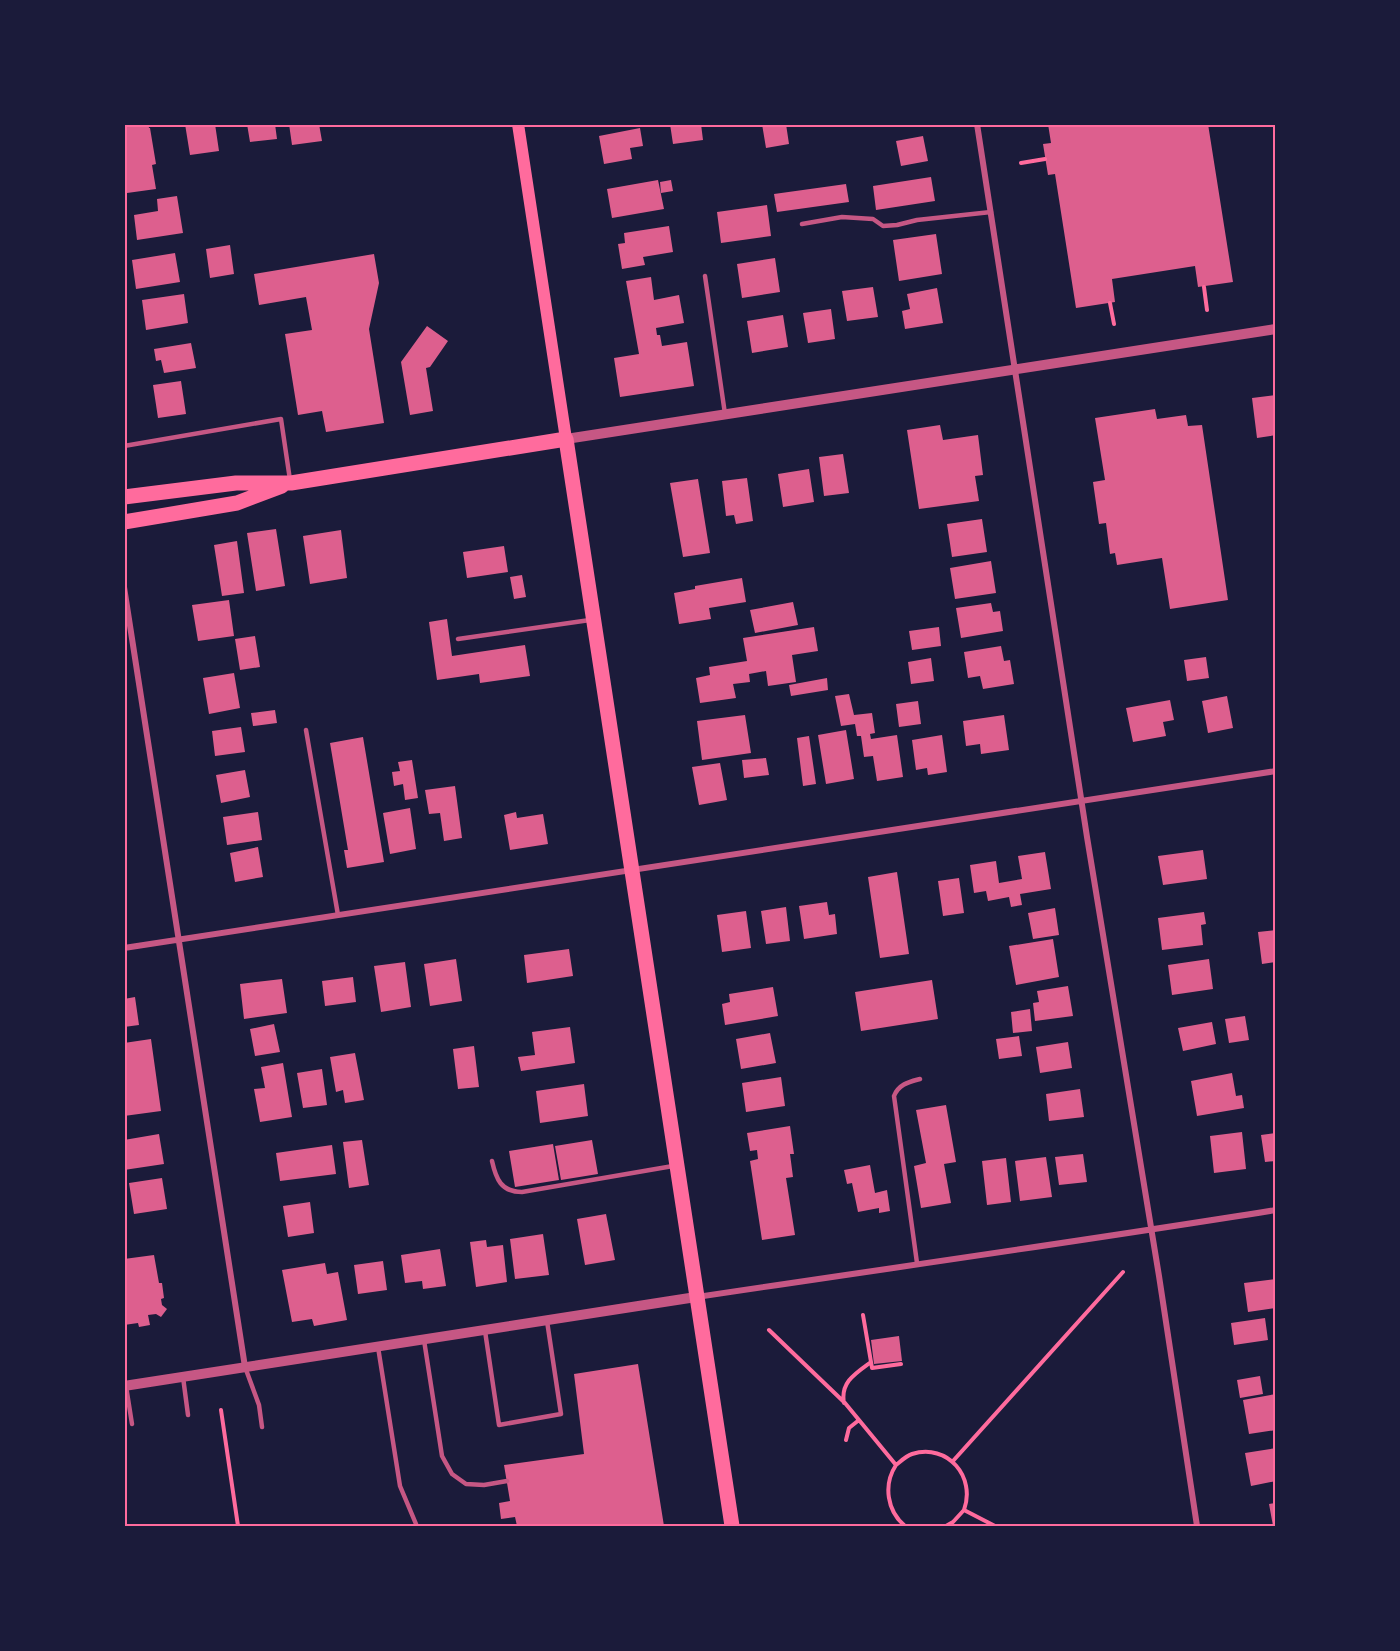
<svg xmlns="http://www.w3.org/2000/svg" width="1400" height="1651" viewBox="0 0 1400 1651" font-family="Helvetica,sans-serif">
<rect width="100%" height="100%" fill="#1b1b3a"/>
<!-- building -->
<path fill="#dd5f8e" d="M136,124H148L149,128H150L156,164L152,165L156,189L127,193L124,179V126Z
M185,124H215L219,151L190,155Z
M247,124H275L277,139L250,142Z
M289,124H319L322,141L292,145Z
M670,124H701L703,140L673,144Z
M762,124H786L789,144L766,148Z
M1048,124H1208L1233,282L1198,287L1195,266L1112,279L1115,302L1076,308L1055,174L1048,175L1043,144L1051,143Z
M640,128L643,146L630,148L632,159L604,164L599,136Z
M923,136L928,161L901,166L896,141Z
M931,177L935,201L876,210L873,186Z
M658,180L664,209L612,218L607,189Z
M671,180L673,191L661,193L660,182Z
M846,184L849,202L777,212L774,194Z
M177,196L183,233L137,240L134,215L158,211L157,199Z
M767,205L771,236L721,243L717,212Z
M669,226L673,252L643,257L645,265L622,269L618,244L625,243L624,233Z
M936,234L942,274L899,281L893,240Z
M230,245L234,274L210,278L206,249Z
M175,253L180,282L136,289L132,260Z
M374,254L379,283L369,329L384,423L326,432L322,411L298,415L285,334L312,330L306,297L259,305L254,274Z
M775,258L780,292L742,298L737,264Z
M651,277L654,300L679,295L684,323L656,328L657,335H660L662,346L687,342L694,386L620,397L614,358L639,354L626,281Z
M873,287L878,317L847,321L842,291Z
M937,288L943,323L905,329L902,311L910,309L907,294Z
M184,294L188,323L146,330L142,300Z
M831,309L835,339L808,343L803,313Z
M783,315L788,347L752,353L747,321Z
M427,326L448,341L430,367L426,368L433,411L410,415L401,362Z
M191,343L196,368L164,373L161,360L156,361L154,349Z
M181,381L186,414L158,418L153,385Z
M1276,395V435L1257,438L1252,398Z
M1155,409L1157,419L1186,415L1188,426L1202,425L1228,600L1170,609L1162,558L1117,565L1115,553L1110,554L1106,523L1099,524L1093,482L1105,480L1095,418Z
M940,425L943,440L978,435L983,475L975,476L979,501L919,509L907,430Z
M843,454L849,493L824,496L819,457Z
M809,469L814,502L783,507L778,474Z
M747,478L753,521L736,524L734,515L726,516L722,481Z
M698,479L710,553L683,557L670,483Z
M982,519L987,552L952,557L947,524Z
M276,529L285,586L256,591L247,533Z
M341,530L347,578L310,584L303,536Z
M237,541L244,593L222,596L214,545Z
M504,546L508,572L467,578L463,552Z
M991,561L996,593L955,599L950,568Z
M522,575L526,597L514,599L510,577Z
M742,578L746,602L709,608L711,619L679,624L674,593L695,589V586Z
M229,600L234,636L198,641L192,605Z
M793,602L798,625L755,633L750,610Z
M991,603L993,612L1000,611L1003,631L961,638L956,608Z
M447,619L452,656L525,645L530,676L480,683L479,674L437,680L429,622Z
M814,627L818,651L792,655L796,682L768,686L766,671L749,674L750,682L733,684L736,698L700,703L696,678L710,675L709,667L747,661L743,638Z
M939,627L941,646L912,650L909,631Z
M255,636L260,667L240,670L235,639Z
M1001,646L1004,661L1010,660L1014,684L983,689L980,676L968,678L964,652Z
M1206,657L1209,678L1187,681L1184,660Z
M931,658L934,681L911,684L908,662Z
M234,673L240,708L209,714L203,678Z
M827,678L828,690L791,696L789,685Z
M849,694L854,715L872,713L875,733L870,734L871,739L897,735L903,777L877,781L873,756L864,757L861,736H857L855,724L841,726L835,696Z
M1227,696L1233,728L1208,733L1202,701Z
M1170,700L1174,720L1163,722L1166,736L1133,742L1126,708Z
M918,701L921,724L899,727L896,704Z
M275,710L277,723L253,726L251,713Z
M745,715L751,753L702,760L697,721Z
M1004,715L1009,750L981,754L980,744L966,746L963,721Z
M241,727L245,752L215,756L212,731Z
M846,730L854,779L826,784L818,735Z
M942,735L947,772L928,775L927,768L916,770L912,740Z
M809,736L816,784L803,786L797,738Z
M363,737L384,862L347,868L344,850H348L330,743Z
M766,758L769,775L744,778L742,760Z
M412,760L418,798L405,800L403,784L394,786L392,772L400,771L398,762Z
M720,763L727,800L699,805L692,767Z
M245,770L250,797L221,803L216,775Z
M455,786L462,838L444,841L440,813L429,814L425,790Z
M410,808L416,849L390,854L383,813Z
M258,812L262,840L227,845L223,817Z
M516,812L517,818L543,814L548,844L510,850L504,815Z
M258,847L263,877L235,882L230,853Z
M1203,850L1207,879L1163,885L1158,856Z
M1045,852L1051,889L1020,894L1022,905L1011,907L1009,897L988,901L986,891L974,893L970,865L996,861L999,883L1022,879L1018,856Z
M897,872L909,954L880,958L868,877Z
M959,878L964,913L943,916L938,881Z
M827,902L829,915L835,914L837,934L804,939L799,906Z
M786,907L790,941L766,944L761,911Z
M1055,908L1059,935L1033,939L1028,913Z
M746,911L751,948L722,952L717,915Z
M1204,912L1206,924L1201,925L1203,945L1162,950L1158,918Z
M1276,930V962L1262,964L1258,932Z
M1053,939L1059,977L1016,985L1009,946Z
M569,949L573,976L527,983L524,955Z
M456,959L462,1001L430,1006L424,964Z
M1209,959L1213,989L1172,995L1168,965Z
M405,962L411,1007L381,1012L374,966Z
M353,977L356,1002L325,1006L322,981Z
M282,979L287,1013L244,1019L240,984Z
M932,980L938,1019L861,1031L855,992Z
M1068,986L1073,1016L1035,1021L1033,1003L1039,1002L1037,991Z
M773,987L778,1016L725,1025L722,1004L730,1002L729,994Z
M135,997L139,1025L124,1027V999Z
M1030,1009L1032,1031L1013,1033L1011,1012Z
M1245,1016L1249,1040L1229,1043L1225,1019Z
M1212,1022L1216,1044L1183,1051L1178,1028Z
M274,1024L280,1052L255,1056L250,1029Z
M570,1027L575,1063L521,1071L518,1057L535,1055L532,1032Z
M770,1033L776,1063L741,1069L736,1039Z
M1019,1036L1022,1056L999,1059L996,1039Z
M151,1039L161,1111L124,1116V1043Z
M1068,1042L1072,1068L1040,1073L1036,1047Z
M474,1046L479,1087L458,1089L453,1049Z
M355,1053L364,1100L345,1103L343,1090L336,1092L330,1057Z
M283,1063L292,1117L260,1122L254,1089L265,1088L261,1067Z
M322,1069L327,1105L303,1108L297,1073Z
M1232,1073L1236,1096L1242,1095L1244,1108L1197,1116L1191,1081Z
M781,1077L785,1106L746,1112L742,1083Z
M584,1084L588,1116L540,1123L536,1091Z
M1080,1089L1084,1117L1049,1121L1046,1094Z
M946,1105L956,1162L944,1164L951,1203L921,1208L914,1166L926,1163L916,1110Z
M790,1126L794,1154H790L793,1177L786,1178L795,1235L762,1240L750,1161L758,1159L757,1150L750,1151L747,1133Z
M1242,1132L1246,1169L1214,1173L1210,1136Z
M1276,1133V1161L1265,1162L1261,1135Z
M159,1134L164,1164L124,1170V1140Z
M362,1140L369,1185L349,1188L343,1142Z
M592,1140L598,1174L561,1180L555,1146Z
M553,1144L559,1180L515,1187L509,1151Z
M332,1145L336,1174L280,1181L276,1153Z
M1083,1154L1087,1182L1059,1185L1055,1157Z
M1046,1157L1052,1197L1020,1201L1015,1161Z
M1006,1158L1011,1202L987,1205L982,1161Z
M870,1165L875,1193L887,1190L890,1211L879,1213V1208L858,1212L852,1183L847,1184L844,1170Z
M162,1178L167,1209L134,1214L129,1183Z
M310,1202L314,1233L288,1237L283,1206Z
M606,1214L615,1260L585,1265L577,1219Z
M543,1234L549,1275L515,1279L510,1239Z
M486,1240L487,1247L503,1245L507,1282L476,1287L470,1242Z
M440,1249L446,1286L423,1289L422,1281L405,1283L401,1255Z
M154,1255L159,1283H162L164,1298L161,1299L162,1305L167,1309L161,1317L156,1314L148,1315L150,1325L139,1327L138,1323L124,1325V1259Z
M383,1261L387,1290L358,1294L354,1265Z
M325,1263L327,1274L338,1272L347,1320L314,1326L312,1319L292,1322L282,1270Z
M1276,1279V1308L1248,1312L1244,1283Z
M1265,1318L1268,1340L1234,1345L1231,1323Z
M899,1336L902,1361L874,1364L871,1340Z
M638,1364L664,1526H517L515,1517L501,1519L499,1503L510,1501L504,1465L584,1454L574,1374Z
M1260,1376L1263,1394L1240,1398L1237,1380Z
M1276,1394V1430L1249,1434L1243,1400Z
M1276,1448V1481L1251,1486L1245,1453Z
M1276,1503V1526H1273L1269,1504Z"/>
<g fill="none" stroke-linecap="round" stroke-linejoin="round">
<!-- path -->
<path stroke="#ff6b9d" stroke-width="4" d="M1021,163L1045,159
M1204,287L1207,310
M1110,303L1114,324
M769,1330L845,1403L896,1465C901,1461 906,1456 912,1454C948,1443 976,1477 964,1510L995,1526
M871,1362L872,1368L901,1364
M844,1403C840,1382 856,1373 871,1362L863,1315
M221,1410L238,1526
M846,1440L849,1428L859,1420
M953,1461L1123,1272
M896,1465C883,1485 887,1511 905,1526
M946,1526L953,1522L964,1510"/>
<!-- service -->
<path stroke="#c65784" stroke-width="4.5" d="M802,224L842,217L873,219L883,226L897,225L917,220L991,212
M705,276L725,414
M124,446L281,419L290,480
M458,639L590,620
M306,730L338,915
M492,1161C496,1179 501,1192 522,1192L673,1166
M917,1263L894,1096C899,1084 909,1082 920,1079
M485,1331L499,1425L561,1414L547,1321
M424,1340L442,1456L452,1474L466,1484L484,1485L507,1481
M378,1347L400,1486L416,1524
M245,1367L259,1405L262,1427
M183,1377L188,1415
M126,1386L132,1424"/>
<!-- minor -->
<path stroke="#c65784" stroke-width="6" d="M977,124L1087,837L1159,1276L1197,1526
M124,587L245,1367
M124,948L1276,771
M697,1297C890,1268 1083,1241 1276,1210"/>
<!-- tertiary -->
<path stroke="#c65784" stroke-width="10" d="M566,439L1276,329
M124,1386L696,1297"/>
<!-- secondary -->
<path stroke="#ff6b9d" stroke-width="12" d="M518,124L566,439"/>
<!-- primary -->
<path stroke="#ff6b9d" stroke-width="15" d="M124,497L236,483H291L566,439L732,1526
M124,522L237,503L282,486"/>
</g>
<!-- border -->
<rect width="1400" height="1651" fill="none" stroke="#1b1b3a" stroke-width="252"/>
<rect x="126" y="126" width="1148" height="1399" fill="none" stroke="#ff6b9d" stroke-width="2"/>
</svg>
